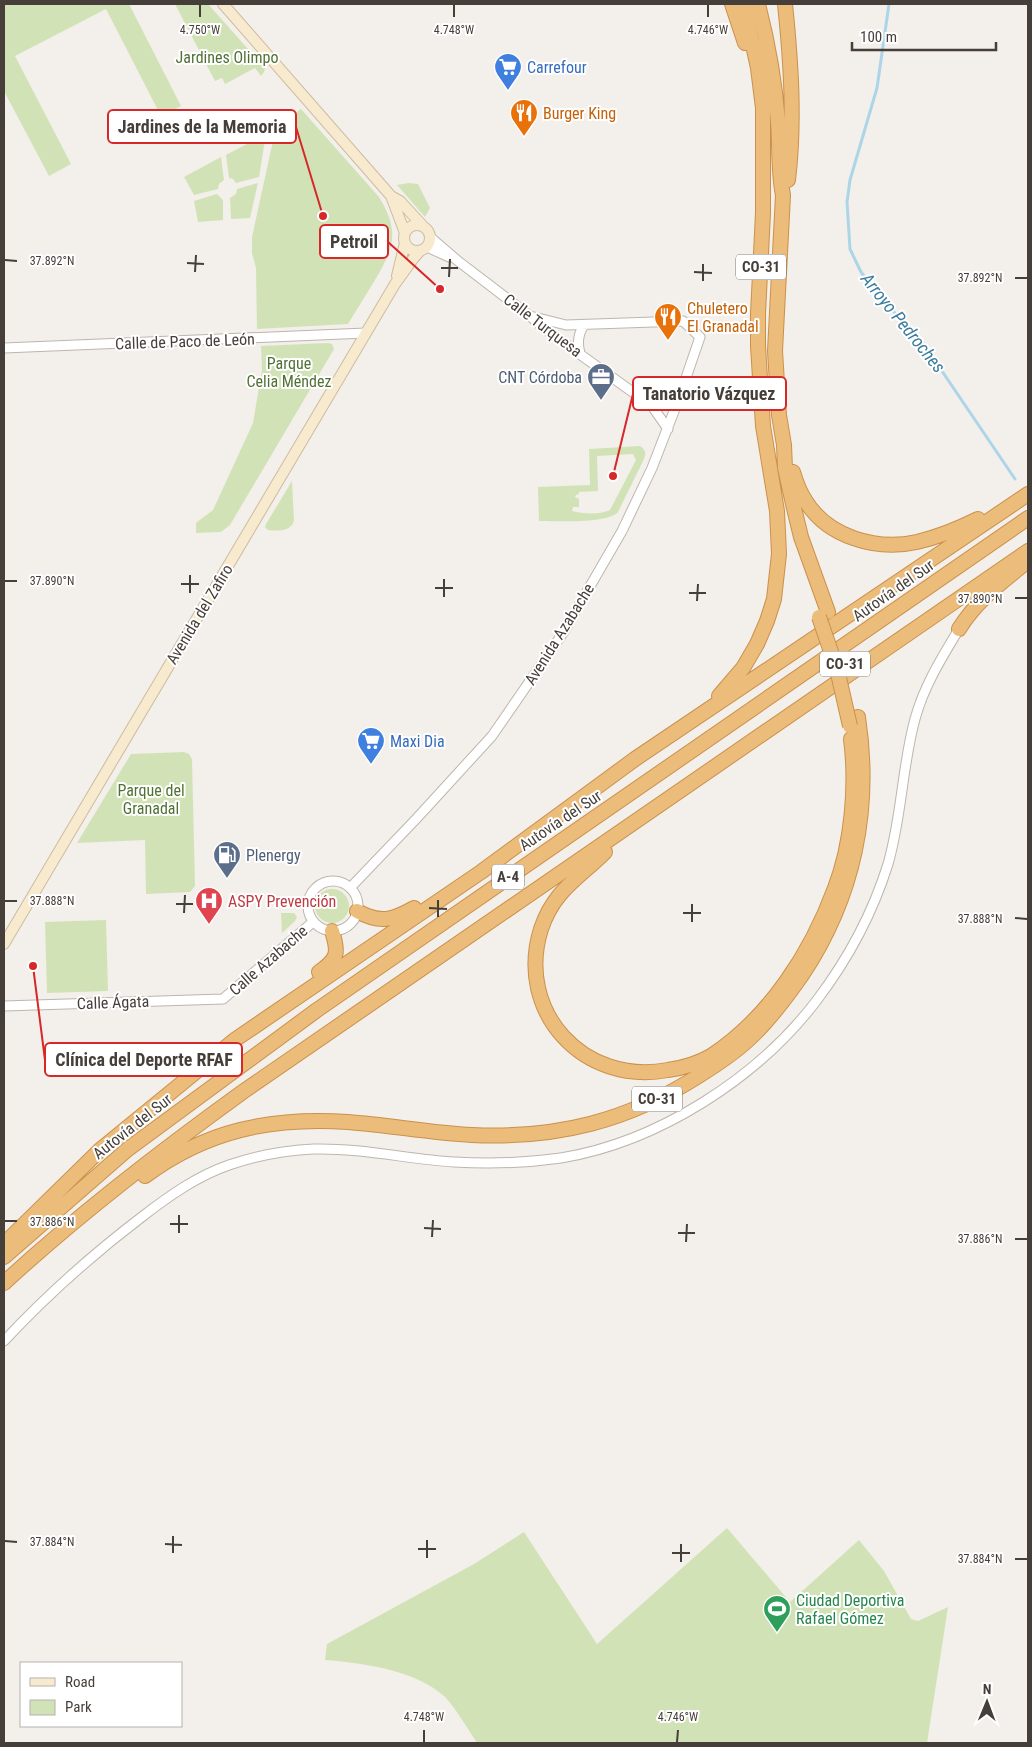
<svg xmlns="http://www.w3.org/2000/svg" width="1032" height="1747" viewBox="0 0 1032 1747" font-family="'Roboto Condensed',sans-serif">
<rect width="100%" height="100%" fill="#f3efea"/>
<!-- green -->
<path fill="#d2e2b7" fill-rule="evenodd" d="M6,4H129L181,106L161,116L106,9L15,56L71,164L49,176L4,91V5Z
M175,4H208L265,68L264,72L261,76L255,68L225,84L222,78L215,81Z
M301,109L379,197C400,231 394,248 375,280C366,295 357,309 348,324L257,329L256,268L252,253V237L276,127Z
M266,134L259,177L236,183L233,179L229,178L226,155Z
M221,157L224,180L219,184L218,189L194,195L184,177Z
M258,183L250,218L231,219L230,198L236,194L237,189Z
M409,183L418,184L430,208L425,217L397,185Z
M217,194L223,200V220L198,222L194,201Z
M328,343L332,344L334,349L230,525L221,532L196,533V523L213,510L253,423L262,370L261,346Z
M640,446C646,450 646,453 644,459L618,512C607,524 557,521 539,521L538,487L590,485L589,449ZM633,454L636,460L610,510C600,515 583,514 572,511L573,507H579V499L575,497L576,495L579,494V492L598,491L597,456Z
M292,481L294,521C290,532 278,531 268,530L265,527L266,524Z
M184,752L189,754L192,759L195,886L190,892L146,894L145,840L77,843L131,754Z
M315 906a17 17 0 1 1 34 0a17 17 0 1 1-34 0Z
M281,913H294L297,917L295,921L282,933Z
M106,920L108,991L47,993L45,922Z
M727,1528L790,1602L859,1540L884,1571L911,1619L918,1621L948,1607L927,1743H475L476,1741C467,1728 455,1707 445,1697C416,1670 363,1663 325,1660L327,1644L474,1564L524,1532L597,1644Z"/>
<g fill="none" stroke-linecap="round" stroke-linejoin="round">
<!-- stream -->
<path stroke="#add5e8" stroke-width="3" d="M889,4L877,88L850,180L847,202L850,249L861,272L881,298L923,343L1015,479"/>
<defs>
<path id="tertiary" d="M430,237L458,261L530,316L542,327L652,406L668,429
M427,247L449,257
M4,348L366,333
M580,353C577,343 578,334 584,325
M652,406L678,401
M308 906a25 25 0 1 1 50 0a25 25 0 1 1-50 0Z
M350,888L417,818L492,736L563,633L622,531L652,468L678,401L700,337L683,321L566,325L530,316
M4,1006L223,999L313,922
M4,1341C46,1296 93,1254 143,1216C169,1196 197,1176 229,1165C256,1156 286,1150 314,1149C361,1148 408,1159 454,1162C489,1164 526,1163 561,1158C658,1142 758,1078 817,1000C848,959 873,912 888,864C902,816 902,766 915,719C924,686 941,659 959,629"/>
<path id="secondary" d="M223,4L391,196L405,233
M391,196L400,201L422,225
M404 238a13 13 0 1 1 26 0a13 13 0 1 1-26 0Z
M397,276L405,243
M4,944L395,284L413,259L420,251"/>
<path id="motorway" d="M732,4L745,43
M758,4C768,43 775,82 778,122C780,146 778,171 783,195L775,351L779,415L784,445L785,468L793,504L801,537L828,612
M785,4C791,62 795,122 788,180
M793,472C796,482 799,491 805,500C827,537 876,551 917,542C938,537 958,529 978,519
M959,629C976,601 1002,582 1028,561
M719,696L743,668L757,644L767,621L774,599L779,554L777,511L763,426L758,346V314L763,213V108L758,68L744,4
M605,852C578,879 554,890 541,929C515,1012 584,1086 668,1070C682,1068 699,1063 711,1056C770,1017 811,953 835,888C852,844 857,786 851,739
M357,911C380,924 393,920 414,908
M319,972C338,959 339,953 332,931
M145,1176C207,1130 271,1117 348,1122C389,1125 431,1133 472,1135C557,1139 628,1121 700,1075C716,1065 734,1053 748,1040C769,1021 786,998 802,975C854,897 872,809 858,717
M4,1244L100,1150L236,1039L481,872L635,759L1028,494
M4,1257L128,1149L317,1010L1028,518
M4,1283C79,1214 161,1151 244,1091L1028,551"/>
</defs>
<!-- tertiary casing -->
<use href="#tertiary" stroke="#bdb6ad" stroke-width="11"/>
<!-- secondary casing -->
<use href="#secondary" stroke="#cdbc9f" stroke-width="12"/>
<!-- motorway casing -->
<use href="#motorway" stroke="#cb914c" stroke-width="16"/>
<!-- tertiary -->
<use href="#tertiary" stroke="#fff" stroke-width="9"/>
<!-- secondary -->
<use href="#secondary" stroke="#f8eace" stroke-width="10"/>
<!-- motorway -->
<use href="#motorway" stroke="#ecbc7b" stroke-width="14"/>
<defs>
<path id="motorway-bridge" d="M819,617L837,669L850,726"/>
</defs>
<!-- motorway-bridge casing -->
<use href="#motorway-bridge" stroke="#cb914c" stroke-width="16" stroke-linecap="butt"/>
<!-- motorway-bridge -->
<use href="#motorway-bridge" stroke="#ecbc7b" stroke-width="14"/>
</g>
<!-- ticks -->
<path fill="none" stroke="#463f39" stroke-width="2" d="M200,17V5M454,17V5M708,17V5M5,260L17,261M187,263L204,264M441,268H458M195,272L196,255M694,272L712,273M449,277L450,259M1015,278H1027M703,281V264M5,581H17M181,584H199M435,588H453M190,593V575M689,593H706M444,597V579M1015,598H1027M697,601L698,584M5,901H17M176,904H193M429,908L447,909M184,913L185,895M683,913H701M438,917V900M1015,918L1027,919M692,922V904M5,1221H17M170,1224H188M424,1228L441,1229M179,1233V1215M678,1233H695M432,1237L433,1220M1015,1239H1027M686,1242L687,1224M5,1541L17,1542M165,1544L182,1545M418,1549H436M173,1553V1536M672,1553H690M427,1558V1540M1015,1559H1027M681,1562V1544M424,1742V1730M677,1742L678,1730"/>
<!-- icons -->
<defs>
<symbol id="supermarket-pin" viewBox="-11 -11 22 30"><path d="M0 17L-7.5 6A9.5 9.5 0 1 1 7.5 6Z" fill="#3f7fe0" stroke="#fff"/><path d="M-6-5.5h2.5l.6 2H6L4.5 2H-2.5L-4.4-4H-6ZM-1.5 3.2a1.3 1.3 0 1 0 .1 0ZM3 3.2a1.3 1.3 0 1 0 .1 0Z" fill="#fff"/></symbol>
<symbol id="restaurant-pin" viewBox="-11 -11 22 30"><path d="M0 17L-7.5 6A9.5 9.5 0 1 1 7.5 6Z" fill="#e8710a" stroke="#fff"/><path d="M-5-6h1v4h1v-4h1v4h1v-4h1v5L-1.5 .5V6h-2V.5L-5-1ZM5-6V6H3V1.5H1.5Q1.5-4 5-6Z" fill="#fff"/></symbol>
<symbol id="office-pin" viewBox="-11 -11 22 30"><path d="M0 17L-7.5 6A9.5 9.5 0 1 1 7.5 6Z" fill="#5c6f8a" stroke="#fff"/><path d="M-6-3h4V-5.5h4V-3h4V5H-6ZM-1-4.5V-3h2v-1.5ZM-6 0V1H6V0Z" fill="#fff"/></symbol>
<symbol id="fuel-pin" viewBox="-11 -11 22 30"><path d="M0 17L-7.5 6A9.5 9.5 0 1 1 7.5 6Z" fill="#5c6f8a" stroke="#fff"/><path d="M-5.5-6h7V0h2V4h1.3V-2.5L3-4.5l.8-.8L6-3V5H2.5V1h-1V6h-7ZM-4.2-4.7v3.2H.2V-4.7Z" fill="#fff"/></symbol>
<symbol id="hospital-pin" viewBox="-11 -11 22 30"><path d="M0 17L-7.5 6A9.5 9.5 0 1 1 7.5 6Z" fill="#e0444e" stroke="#fff"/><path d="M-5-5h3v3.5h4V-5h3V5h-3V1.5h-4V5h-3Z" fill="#fff"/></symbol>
<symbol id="stadium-pin" viewBox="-11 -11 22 30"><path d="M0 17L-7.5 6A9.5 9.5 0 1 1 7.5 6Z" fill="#2e9e5b" stroke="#fff"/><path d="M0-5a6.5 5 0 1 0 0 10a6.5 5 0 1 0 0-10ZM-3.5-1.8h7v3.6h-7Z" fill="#fff"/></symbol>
</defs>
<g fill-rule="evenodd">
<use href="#supermarket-pin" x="492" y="51" width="32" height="43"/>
<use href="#restaurant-pin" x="508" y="97" width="32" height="43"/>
<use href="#restaurant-pin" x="652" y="301" width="32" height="43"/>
<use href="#office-pin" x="585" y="361" width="32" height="43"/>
<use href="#supermarket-pin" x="355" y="725" width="32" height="43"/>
<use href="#fuel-pin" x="211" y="839" width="32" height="43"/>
<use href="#hospital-pin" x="193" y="885" width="32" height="43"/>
<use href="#stadium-pin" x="761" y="1593" width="32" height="43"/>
</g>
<g text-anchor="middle" stroke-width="4" stroke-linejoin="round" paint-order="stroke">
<!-- shield labels -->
<g fill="#fff" stroke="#7e7974" stroke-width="1">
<rect x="736" y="254.5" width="50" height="25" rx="4"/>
<rect x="820" y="651.5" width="50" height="25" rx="4"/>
<rect x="492" y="864.5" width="32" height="25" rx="4"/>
<rect x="632" y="1086.5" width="50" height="25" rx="4"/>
</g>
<g font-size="15" font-weight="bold" fill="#463f39">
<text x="761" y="272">CO-31</text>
<text x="845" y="669">CO-31</text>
<text x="508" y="882">A-4</text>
<text x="657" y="1104">CO-31</text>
</g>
<!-- park labels -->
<g font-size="16" fill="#507133" stroke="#fff">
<text x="227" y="63">Jardines Olimpo</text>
<text x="289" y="369">Parque<tspan x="289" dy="18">Celia Méndez</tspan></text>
<text x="151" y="796">Parque del<tspan x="151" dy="18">Granadal</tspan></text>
</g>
<!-- shop labels -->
<g font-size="16" fill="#366cbe" stroke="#fff" text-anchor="start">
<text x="527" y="73">Carrefour</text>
<text x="390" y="747">Maxi Dia</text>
</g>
<!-- food labels -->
<g font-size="16" fill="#c56008" stroke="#fff" text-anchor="start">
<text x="543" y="119">Burger King</text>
<text x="687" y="314">Chuletero<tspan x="687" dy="18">El Granadal</tspan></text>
</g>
<!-- street labels -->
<g font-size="16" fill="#463f39" stroke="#fff">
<text transform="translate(543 325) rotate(37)" y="6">Calle Turquesa</text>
<text transform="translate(185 341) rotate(-2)" y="6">Calle de Paco de León</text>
<text transform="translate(893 590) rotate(-35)" y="6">Autovía del Sur</text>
<text transform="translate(199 614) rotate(-59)" y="6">Avenida del Zafiro</text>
<text transform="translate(559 634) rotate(-58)" y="6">Avenida Azabache</text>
<text transform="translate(560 820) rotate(-34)" y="6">Autovía del Sur</text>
<text transform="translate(268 960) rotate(-41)" y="6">Calle Azabache</text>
<text transform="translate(113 1002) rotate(-2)" y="6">Calle Ágata</text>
<text transform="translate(132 1126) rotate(-38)" y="6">Autovía del Sur</text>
</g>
<!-- service labels -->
<g font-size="16" fill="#4e5e75" stroke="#fff" text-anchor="end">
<text x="582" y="383">CNT Córdoba</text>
<text x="246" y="861" text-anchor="start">Plenergy</text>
</g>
<!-- health labels -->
<g font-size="16" fill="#be3a42" stroke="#fff" text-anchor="start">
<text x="228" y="907">ASPY Prevención</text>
</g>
<!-- leisure labels -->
<g font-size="16" fill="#27864d" stroke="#fff" text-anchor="start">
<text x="796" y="1606">Ciudad Deportiva<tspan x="796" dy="18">Rafael Gómez</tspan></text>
</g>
<!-- water labels -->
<g font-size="18" font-style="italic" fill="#3c7d9e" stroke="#fff">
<text transform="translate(903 323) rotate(51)" y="6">Arroyo Pedroches</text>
</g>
</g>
<g font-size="12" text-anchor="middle" fill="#463f39" stroke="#fff" stroke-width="4" stroke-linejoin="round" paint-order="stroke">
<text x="200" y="34">4.750°W</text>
<text x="454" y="34">4.748°W</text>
<text x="708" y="34">4.746°W</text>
<text x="52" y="265">37.892°N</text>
<text x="980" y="282">37.892°N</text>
<text x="52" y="585">37.890°N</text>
<text x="980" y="603">37.890°N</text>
<text x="52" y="905">37.888°N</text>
<text x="980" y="923">37.888°N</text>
<text x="52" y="1226">37.886°N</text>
<text x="980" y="1243">37.886°N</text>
<text x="52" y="1546">37.884°N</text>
<text x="980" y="1563">37.884°N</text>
<text x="424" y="1721">4.748°W</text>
<text x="678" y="1721">4.746°W</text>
</g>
<!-- callouts -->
<path fill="none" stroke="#d62828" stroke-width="2" d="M323 216L296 127M440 289L388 242M613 476L633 394M33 966L45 1060"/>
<g fill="#d62828" stroke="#fff" stroke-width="2">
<circle cx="323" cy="216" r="5"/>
<circle cx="440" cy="289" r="5"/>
<circle cx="613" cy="476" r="5"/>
<circle cx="33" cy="966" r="5"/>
</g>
<g fill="#fff" stroke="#d62828" stroke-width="2">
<rect x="108" y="110" width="188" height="33" rx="5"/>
<rect x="320" y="225" width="68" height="33" rx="5"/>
<rect x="633" y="377" width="153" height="33" rx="5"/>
<rect x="45" y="1043" width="197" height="33" rx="5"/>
</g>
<g font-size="18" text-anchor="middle" font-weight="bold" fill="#463f39">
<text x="202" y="133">Jardines de la Memoria</text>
<text x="354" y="248">Petroil</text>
<text x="709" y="400">Tanatorio Vázquez</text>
<text x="144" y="1066">Clínica del Deporte RFAF</text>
</g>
<!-- border -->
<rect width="1032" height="1747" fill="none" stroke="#463f39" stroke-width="10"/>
<!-- legend -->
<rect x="20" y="1662" width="162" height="65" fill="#ffffff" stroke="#b5b2b0"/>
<rect x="30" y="1678" width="25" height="8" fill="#f8eace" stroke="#b5b2b0"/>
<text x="65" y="1687" font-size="15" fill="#463f39">Road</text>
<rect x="30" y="1700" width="25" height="15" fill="#d2e2b7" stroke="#b5b2b0"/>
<text x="65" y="1712" font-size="15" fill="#463f39">Park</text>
<!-- north arrow -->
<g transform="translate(987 1702) rotate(1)" stroke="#ffffff" stroke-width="4" paint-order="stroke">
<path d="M0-4L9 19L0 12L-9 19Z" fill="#463f39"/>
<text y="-8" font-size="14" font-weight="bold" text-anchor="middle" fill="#463f39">N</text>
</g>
<!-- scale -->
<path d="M852 42v8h144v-8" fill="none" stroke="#463f39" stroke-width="2.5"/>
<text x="860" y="42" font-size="15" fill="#463f39" stroke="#ffffff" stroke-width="4" paint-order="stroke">100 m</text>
</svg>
